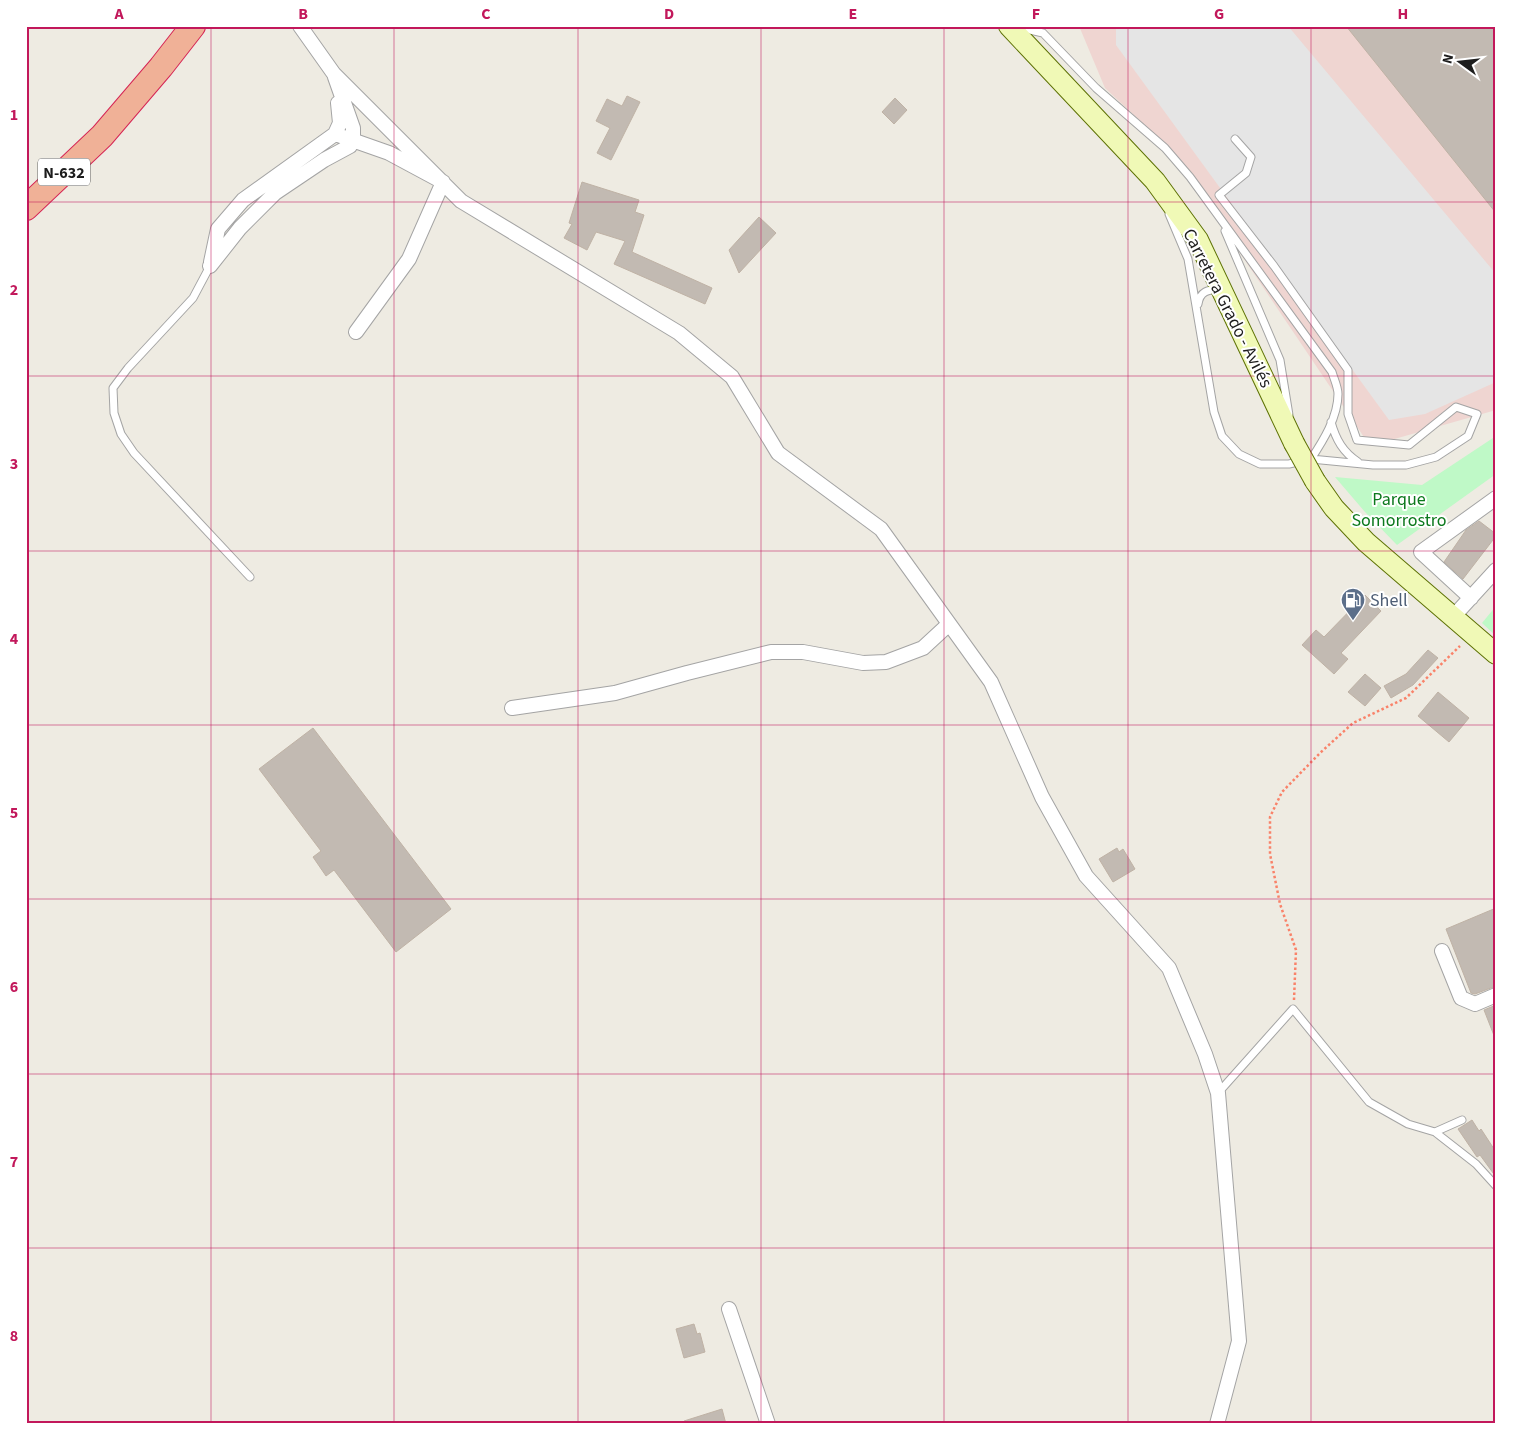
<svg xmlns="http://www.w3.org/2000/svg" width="1522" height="1450" viewBox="0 0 1522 1450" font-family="'Source Sans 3',sans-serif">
<rect width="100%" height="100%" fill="#eeebe2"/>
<!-- commercial -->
<path fill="#efd5d1" d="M1079,26H1496V410L1370,446L1170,149L1105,88Z"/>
<!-- park -->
<path fill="#bff9c7" d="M1496,436V474L1397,545L1365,512L1335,477L1422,485Z
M1496,606V636L1482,623Z"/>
<!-- parking -->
<path fill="#e5e5e5" d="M1116,26H1288L1496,274V382L1425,414L1389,420L1116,45Z"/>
<!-- building -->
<path fill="#c2bab2" stroke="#bfb2a5" d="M1346,26H1496V213Z
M627,96L640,102L611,160L597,153L610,128L596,121L607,99L622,106Z
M895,98L907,110L894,124L882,112Z
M582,182L639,200L635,212L644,215L632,252L712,288L705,304L614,264L625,241L596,232L587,250L564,238L572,224L569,223Z
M759,217L776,233L739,273L729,250Z
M1479,521L1496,534V536L1463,579L1444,562L1466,530Z
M1365,595L1381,611L1341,653L1348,659L1334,674L1302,645L1316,630L1324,637Z
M1428,650L1438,658L1413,685L1391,698L1384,686L1406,674Z
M1365,674L1381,688L1365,706L1348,692Z
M1438,692L1469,718L1449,742L1418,716Z
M313,728L451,909L396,952L334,870L326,876L313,857L321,851L259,769Z
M1117,848L1119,852L1123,849L1135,869L1113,882L1099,859Z
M1496,908V986L1475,994L1471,993L1446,929Z
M1496,1005V1038H1495L1484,1010Z
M1472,1120L1479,1131L1481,1129L1496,1152V1177L1480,1155L1477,1157L1458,1129Z
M694,1324L697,1334L700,1333L705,1352L684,1358L676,1329Z
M722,1409L726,1424H685L684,1421Z"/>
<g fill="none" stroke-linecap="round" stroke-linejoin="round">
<defs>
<path id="service" d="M1017,27L1043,33L1096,88L1165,148L1190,177L1332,372C1334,379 1338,387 1338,394C1338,417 1323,441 1311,459
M1169,214L1188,259L1214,412L1222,436L1239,454L1260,464H1289L1311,459L1373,465H1406L1436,457L1468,436L1477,414L1456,407L1409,445L1357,440L1348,414V370L1274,266L1219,195L1246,173L1251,157L1235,139
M1225,231L1280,360L1289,415
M210,266L193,298L128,368L113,388L114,413L121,434L134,453L250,577
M1198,304C1200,291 1208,290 1219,289
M1331,422C1336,440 1343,452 1358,462
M1218,1093L1293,1009L1369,1102L1408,1124L1435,1132L1462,1120
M1435,1132L1476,1164L1496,1186"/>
<path id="minor" d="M300,26L334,74L461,201L679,333L732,377L778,453L881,529L991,682L1042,797L1086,876L1169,968L1205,1054L1218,1093L1239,1341L1217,1424
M335,134L389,153L443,182L409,259L356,332
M211,262L218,229L243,200L335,134L340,123L338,103
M210,266L240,228L275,193L324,160L350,146L353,139V128L335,77
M1471,598L1421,552L1496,498
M1453,617L1496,570
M512,708L615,693L687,673L771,652H803L863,663L886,662L923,648L949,624
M1442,951L1461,998L1475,1004L1496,995
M729,1309L768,1424"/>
<path id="secondary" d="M1009,26L1155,181L1198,240L1294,443
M1315,481L1334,508L1366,542L1496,654"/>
<path id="trunk" d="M26,208L102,136L161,67L193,26"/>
</defs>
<!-- service casing -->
<use href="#service" stroke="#a4a4a4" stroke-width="9"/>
<!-- minor casing -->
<use href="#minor" stroke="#a4a4a4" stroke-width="16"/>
<!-- secondary casing -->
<use href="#secondary" stroke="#5e7205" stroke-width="22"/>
<!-- trunk casing -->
<use href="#trunk" stroke="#d62555" stroke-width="26"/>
<!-- path -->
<path stroke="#f98269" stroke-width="2.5" stroke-dasharray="2.5 2.5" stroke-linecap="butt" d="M1294,1000L1296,950L1280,904L1270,854V817L1282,792L1320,753L1353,723L1406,698L1460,646"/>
<!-- service -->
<use href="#service" stroke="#fff" stroke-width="7"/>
<!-- minor -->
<use href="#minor" stroke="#fff" stroke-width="14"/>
<!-- secondary -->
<use href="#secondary" stroke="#f0f9b6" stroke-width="20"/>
<!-- trunk -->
<use href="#trunk" stroke="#f0b197" stroke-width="24"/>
<defs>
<path id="secondary-bridge" d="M1294,443L1315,481"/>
</defs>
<!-- secondary-bridge casing -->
<use href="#secondary-bridge" stroke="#5e7205" stroke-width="22" stroke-linecap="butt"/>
<!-- secondary-bridge -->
<use href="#secondary-bridge" stroke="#f0f9b6" stroke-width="20"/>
</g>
<!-- grid -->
<path fill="none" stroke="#c2185b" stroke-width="1" stroke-opacity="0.55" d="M211,26V1424M394,26V1424M578,26V1424M761,26V1424M944,26V1424M1128,26V1424M1311,26V1424M26,202H1496M26,376H1496M26,551H1496M26,725H1496M26,899H1496M26,1074H1496M26,1248H1496"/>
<!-- icons -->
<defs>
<symbol id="fuel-pin" viewBox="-11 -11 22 30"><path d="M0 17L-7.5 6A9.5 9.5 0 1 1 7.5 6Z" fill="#5c6f8a" stroke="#fff"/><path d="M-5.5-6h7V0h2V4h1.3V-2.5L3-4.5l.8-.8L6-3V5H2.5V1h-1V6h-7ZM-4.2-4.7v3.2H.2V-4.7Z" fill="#fff"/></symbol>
</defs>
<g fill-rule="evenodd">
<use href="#fuel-pin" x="1339" y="586" width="28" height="38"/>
</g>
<g text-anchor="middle" stroke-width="4" stroke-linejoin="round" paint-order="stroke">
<!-- shield labels -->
<rect fill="#fff" stroke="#616161" stroke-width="1" x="38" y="158.5" width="52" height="27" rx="4"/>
<g font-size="16" font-weight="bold" fill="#1d1d1d">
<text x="64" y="178">N-632</text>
</g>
<!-- street labels -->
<g font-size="18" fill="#1d1d1d" stroke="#fff">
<text transform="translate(1228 308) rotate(63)" y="6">Carretera Grado - Avilés</text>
</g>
<!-- park labels -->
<g font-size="18" fill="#0c791d" stroke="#fff">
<text x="1399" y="505">Parque<tspan x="1399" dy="21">Somorrostro</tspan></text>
</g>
<!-- service labels -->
<g font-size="18" fill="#4e5e75" stroke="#fff" text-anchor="start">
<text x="1370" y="606">Shell</text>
</g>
</g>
<!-- border -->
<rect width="1522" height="1450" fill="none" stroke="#ffffff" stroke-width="55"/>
<!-- north arrow -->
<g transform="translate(1460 62) rotate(285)" stroke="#ffffff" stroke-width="4" paint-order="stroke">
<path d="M0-4L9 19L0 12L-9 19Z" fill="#1d1d1d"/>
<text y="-8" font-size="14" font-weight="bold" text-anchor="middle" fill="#1d1d1d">N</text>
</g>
<rect x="28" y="28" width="1466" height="1394" fill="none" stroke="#c2185b" stroke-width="2"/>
<g font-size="16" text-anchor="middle" font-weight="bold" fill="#c2185b">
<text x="119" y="19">A</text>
<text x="303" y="19">B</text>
<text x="486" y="19">C</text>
<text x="669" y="19">D</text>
<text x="853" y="19">E</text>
<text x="1036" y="19">F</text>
<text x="1219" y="19">G</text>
<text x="1403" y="19">H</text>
<text x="14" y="120">1</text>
<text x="14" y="295">2</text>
<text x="14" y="469">3</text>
<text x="14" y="644">4</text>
<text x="14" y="818">5</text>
<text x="14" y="992">6</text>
<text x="14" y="1167">7</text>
<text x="14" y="1341">8</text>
</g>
</svg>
